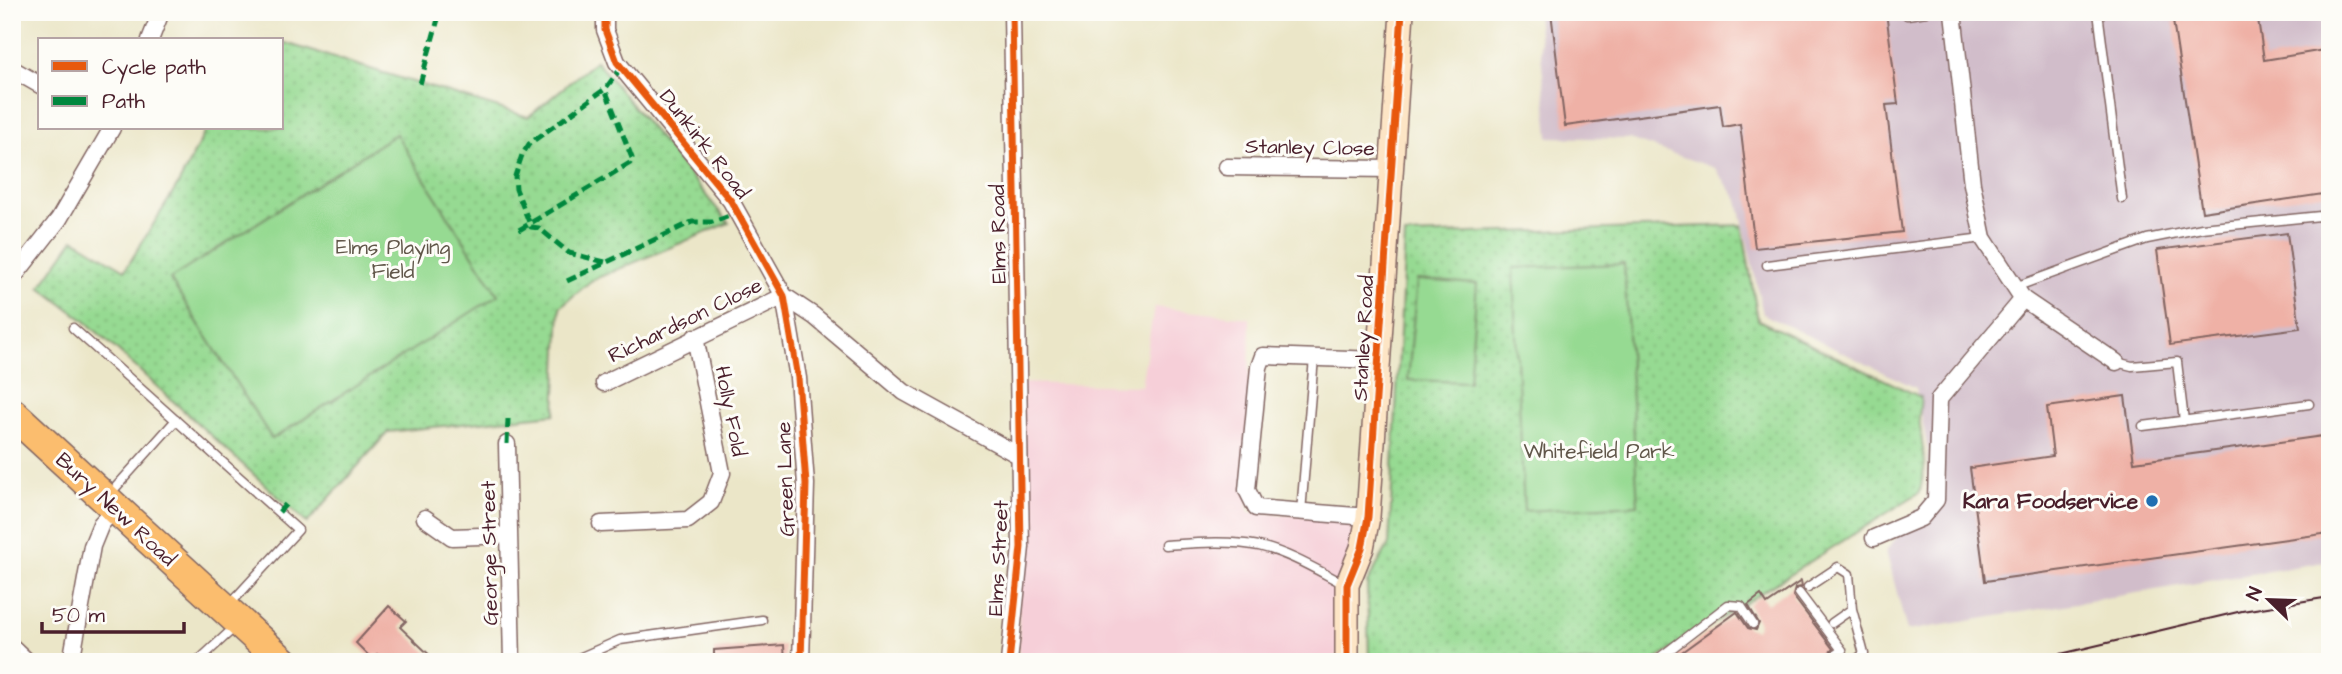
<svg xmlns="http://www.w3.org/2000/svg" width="2342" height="674" viewBox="0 0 2342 674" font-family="'Architects Daughter',sans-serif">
<defs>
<pattern id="grass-dots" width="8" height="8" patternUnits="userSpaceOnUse" patternTransform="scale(1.75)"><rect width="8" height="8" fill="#96da92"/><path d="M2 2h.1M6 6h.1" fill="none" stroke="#83bb7e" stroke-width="1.8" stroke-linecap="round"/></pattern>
</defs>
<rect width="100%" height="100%" fill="#fdfcf7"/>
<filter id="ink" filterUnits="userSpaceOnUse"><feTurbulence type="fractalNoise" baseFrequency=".0143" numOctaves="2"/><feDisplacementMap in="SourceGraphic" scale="14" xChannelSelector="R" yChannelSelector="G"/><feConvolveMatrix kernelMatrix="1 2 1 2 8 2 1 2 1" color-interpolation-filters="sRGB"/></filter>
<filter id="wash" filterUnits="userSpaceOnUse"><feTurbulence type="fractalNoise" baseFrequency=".00686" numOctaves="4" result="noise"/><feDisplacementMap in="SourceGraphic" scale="28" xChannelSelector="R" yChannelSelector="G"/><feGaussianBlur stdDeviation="1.57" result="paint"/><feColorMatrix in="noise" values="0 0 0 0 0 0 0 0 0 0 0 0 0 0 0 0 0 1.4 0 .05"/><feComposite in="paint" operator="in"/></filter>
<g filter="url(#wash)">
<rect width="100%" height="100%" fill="#ebe6c8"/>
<!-- built -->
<path fill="#f6cfd8" d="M1154,307L1250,318L1248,512L1359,520L1336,662H1019L1017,383L1141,386Z"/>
<!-- industrial -->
<path fill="#d1bdca" d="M1537,12H2330V561L1907,631L1886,551L1927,498L1928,450L1916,388L1763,314L1738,200L1715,168L1629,139L1549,137Z"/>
<!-- grass -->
<path fill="url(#grass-dots)" stroke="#707c5e" stroke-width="2" d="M282,42L528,117L596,61L729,223L592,280L560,307L555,414L388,432L307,523L85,321L40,287L74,239L125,270L179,183L207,128H282Z
M1742,225L1758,320L1921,397L1919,418L1925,464L1920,492L1652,662H1369L1367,583L1389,544L1405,235Z"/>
<!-- garden -->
<path fill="#96da92" stroke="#707c5e" stroke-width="2" d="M396,134L498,295L272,439L170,279Z
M1624,264L1638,505L1524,511L1513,268Z
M1417,280L1477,284L1469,382L1408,380Z"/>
<g id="blocks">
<!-- building -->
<path fill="#efb1a6" d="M1551,12H1886L1898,104L1886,105L1902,232L1755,248L1740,124L1723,127L1720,105L1565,126Z
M2229,12H2257L2264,60L2330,49V193L2202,212L2173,21Z
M2287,233L2300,328L2170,345L2157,250Z
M2125,396L2134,462L2330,435V533L1985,581L1970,468L2053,456L2047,407Z
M1801,581L1802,587L1795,588L1793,596L1833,649L1819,662H1668L1737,612L1748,628L1756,630L1759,623L1748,605L1761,595L1767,604Z
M389,606L406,621L400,627L437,662H386L377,654L372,659L356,643Z
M784,645L785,662H714V650Z"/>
</g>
</g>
<g filter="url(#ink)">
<use href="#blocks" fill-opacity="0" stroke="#826562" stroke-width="2"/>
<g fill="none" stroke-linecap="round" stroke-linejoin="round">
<defs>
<path id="lane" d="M2098,12L2122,199
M1907,15L1926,12
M1767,265L1983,238
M2015,287L2147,239L2202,228L2330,215
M73,328L298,530L230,604
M2116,362L2132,366L2177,362L2184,421
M2143,426L2309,404
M108,496L176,420
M1301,512L1314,358
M1165,545C1195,543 1229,540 1259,546C1289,553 1317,570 1344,584
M1808,587L1838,567L1849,574L1852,609
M1799,593L1842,650L1825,662
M1832,623L1852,609L1864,654L1853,662
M197,662L236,626
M577,662L579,658L620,640L762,620
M1654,662L1728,605L1741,606L1753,624"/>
<path id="street" d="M605,12V30L617,62L731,201L784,296L798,378L806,484L801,662
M1953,12L1972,184L1983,238L2023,299L2116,362
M150,40L161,12
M12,69L40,85
M1227,167L1392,169
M12,279L59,219L112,128
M784,296L814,316L904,392L1018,455
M604,383L784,296
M507,444L512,662
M1368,517L1256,508L1247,490L1259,367L1263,356L1379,360
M425,518L452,537L509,535
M601,524L688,520L711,502L722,473L695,337
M1874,538L1921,518L1936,500L1939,399L2023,299
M12,647L28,662
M71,662L92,546L101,524L115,508
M1009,662L1021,547L1012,12"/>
<path id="secondary" d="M1347,662V585L1362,548L1368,517L1402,12"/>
<path id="highway" d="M12,413L283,662"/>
</defs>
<!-- lane casing -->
<use href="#lane" stroke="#826562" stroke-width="11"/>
<!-- street casing -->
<use href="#street" stroke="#826562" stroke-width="19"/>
<!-- secondary casing -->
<use href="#secondary" stroke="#826562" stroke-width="26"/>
<!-- highway casing -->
<use href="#highway" stroke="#826562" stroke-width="33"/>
<!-- lane -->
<use href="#lane" stroke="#fff" stroke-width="8"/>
<!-- street -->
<use href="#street" stroke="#fff" stroke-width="16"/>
<!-- secondary -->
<use href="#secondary" stroke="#fde5c5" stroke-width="23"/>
<!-- highway -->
<use href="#highway" stroke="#fbbd6e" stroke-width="30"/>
<!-- tram -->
<path stroke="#4a1f2b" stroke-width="2" d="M2027,662L2242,611L2330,597"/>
<!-- quiet -->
<path stroke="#00873e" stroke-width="5" stroke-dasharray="10 5" stroke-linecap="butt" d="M420,84L440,12
M519,230L630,163L632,158L605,89
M605,262L569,253L539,228L531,227L516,189L515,176L522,155L529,144L605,89L622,67
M567,281L692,222H713L738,213
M507,444L508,419
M279,512L286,504"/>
<defs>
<path id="cycleway" d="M605,12V30L617,62L731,201L784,296L798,378L806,484L801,662
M1009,662L1021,547L1012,12
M1347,662V585L1362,548L1368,517L1402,12"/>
</defs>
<!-- cycleway casing -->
<use href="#cycleway" stroke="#fdfcf7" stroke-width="11"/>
<!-- cycleway -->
<use href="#cycleway" stroke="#e8590c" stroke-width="7"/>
</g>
</g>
<!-- markers -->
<circle fill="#1f6fb2" stroke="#fdfcf7" stroke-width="2.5" cx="2152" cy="501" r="7"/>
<g text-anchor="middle" stroke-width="6" stroke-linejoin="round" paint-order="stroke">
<!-- street labels -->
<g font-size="21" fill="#4a1f2b" stroke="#fdfcf7">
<text transform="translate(705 144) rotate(52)" y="7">Dunkirk Road</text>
<text transform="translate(1310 147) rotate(1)" y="7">Stanley Close</text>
<text transform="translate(998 234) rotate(-91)" y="7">Elms Road</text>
<text transform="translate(685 320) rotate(-26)" y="7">Richardson Close</text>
<text transform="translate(1363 338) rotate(-87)" y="7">Stanley Road</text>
<text transform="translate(731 411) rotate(79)" y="7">Holly Fold</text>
<text transform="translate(785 479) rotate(-92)" y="7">Green Lane</text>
<text transform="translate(116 509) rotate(43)" y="7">Bury New Road</text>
<text transform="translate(489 553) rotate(-91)" y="7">George Street</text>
<text transform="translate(998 558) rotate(-87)" y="7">Elms Street</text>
</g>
<!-- park labels -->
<g font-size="21" fill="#61574a" stroke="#fdfcf7">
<text x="393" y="254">Elms Playing<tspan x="393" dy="24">Field</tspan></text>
<text x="1599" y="458">Whitefield Park</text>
</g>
<!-- poi labels -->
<g font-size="21" font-weight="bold" fill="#4a1f2b" stroke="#fdfcf7" text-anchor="end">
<text x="2138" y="508">Kara Foodservice</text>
</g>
</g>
<!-- margin -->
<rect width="2342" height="674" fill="none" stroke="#fdfcf7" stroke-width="42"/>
<!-- legend -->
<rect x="38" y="38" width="245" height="91" fill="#fdfcf7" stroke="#b5a4a5" stroke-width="2"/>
<rect x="52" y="61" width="35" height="10" fill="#e8590c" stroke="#b5a4a5" stroke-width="2"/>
<text x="102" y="74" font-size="21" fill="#4a1f2b">Cycle path</text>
<rect x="52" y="96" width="35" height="10" fill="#00873e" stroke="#b5a4a5" stroke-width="2"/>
<text x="102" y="108" font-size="21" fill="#4a1f2b">Path</text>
<!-- north arrow -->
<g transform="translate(2269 600) rotate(293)" stroke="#fdfcf7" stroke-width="5" paint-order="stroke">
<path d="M0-5L12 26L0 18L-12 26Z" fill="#4a1f2b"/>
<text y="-10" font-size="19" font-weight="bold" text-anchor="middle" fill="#4a1f2b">N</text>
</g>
<!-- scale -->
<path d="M42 622v10h142v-10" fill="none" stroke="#4a1f2b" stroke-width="3.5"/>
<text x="52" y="622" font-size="21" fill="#4a1f2b" stroke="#fdfcf7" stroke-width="5" paint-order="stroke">50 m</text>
</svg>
